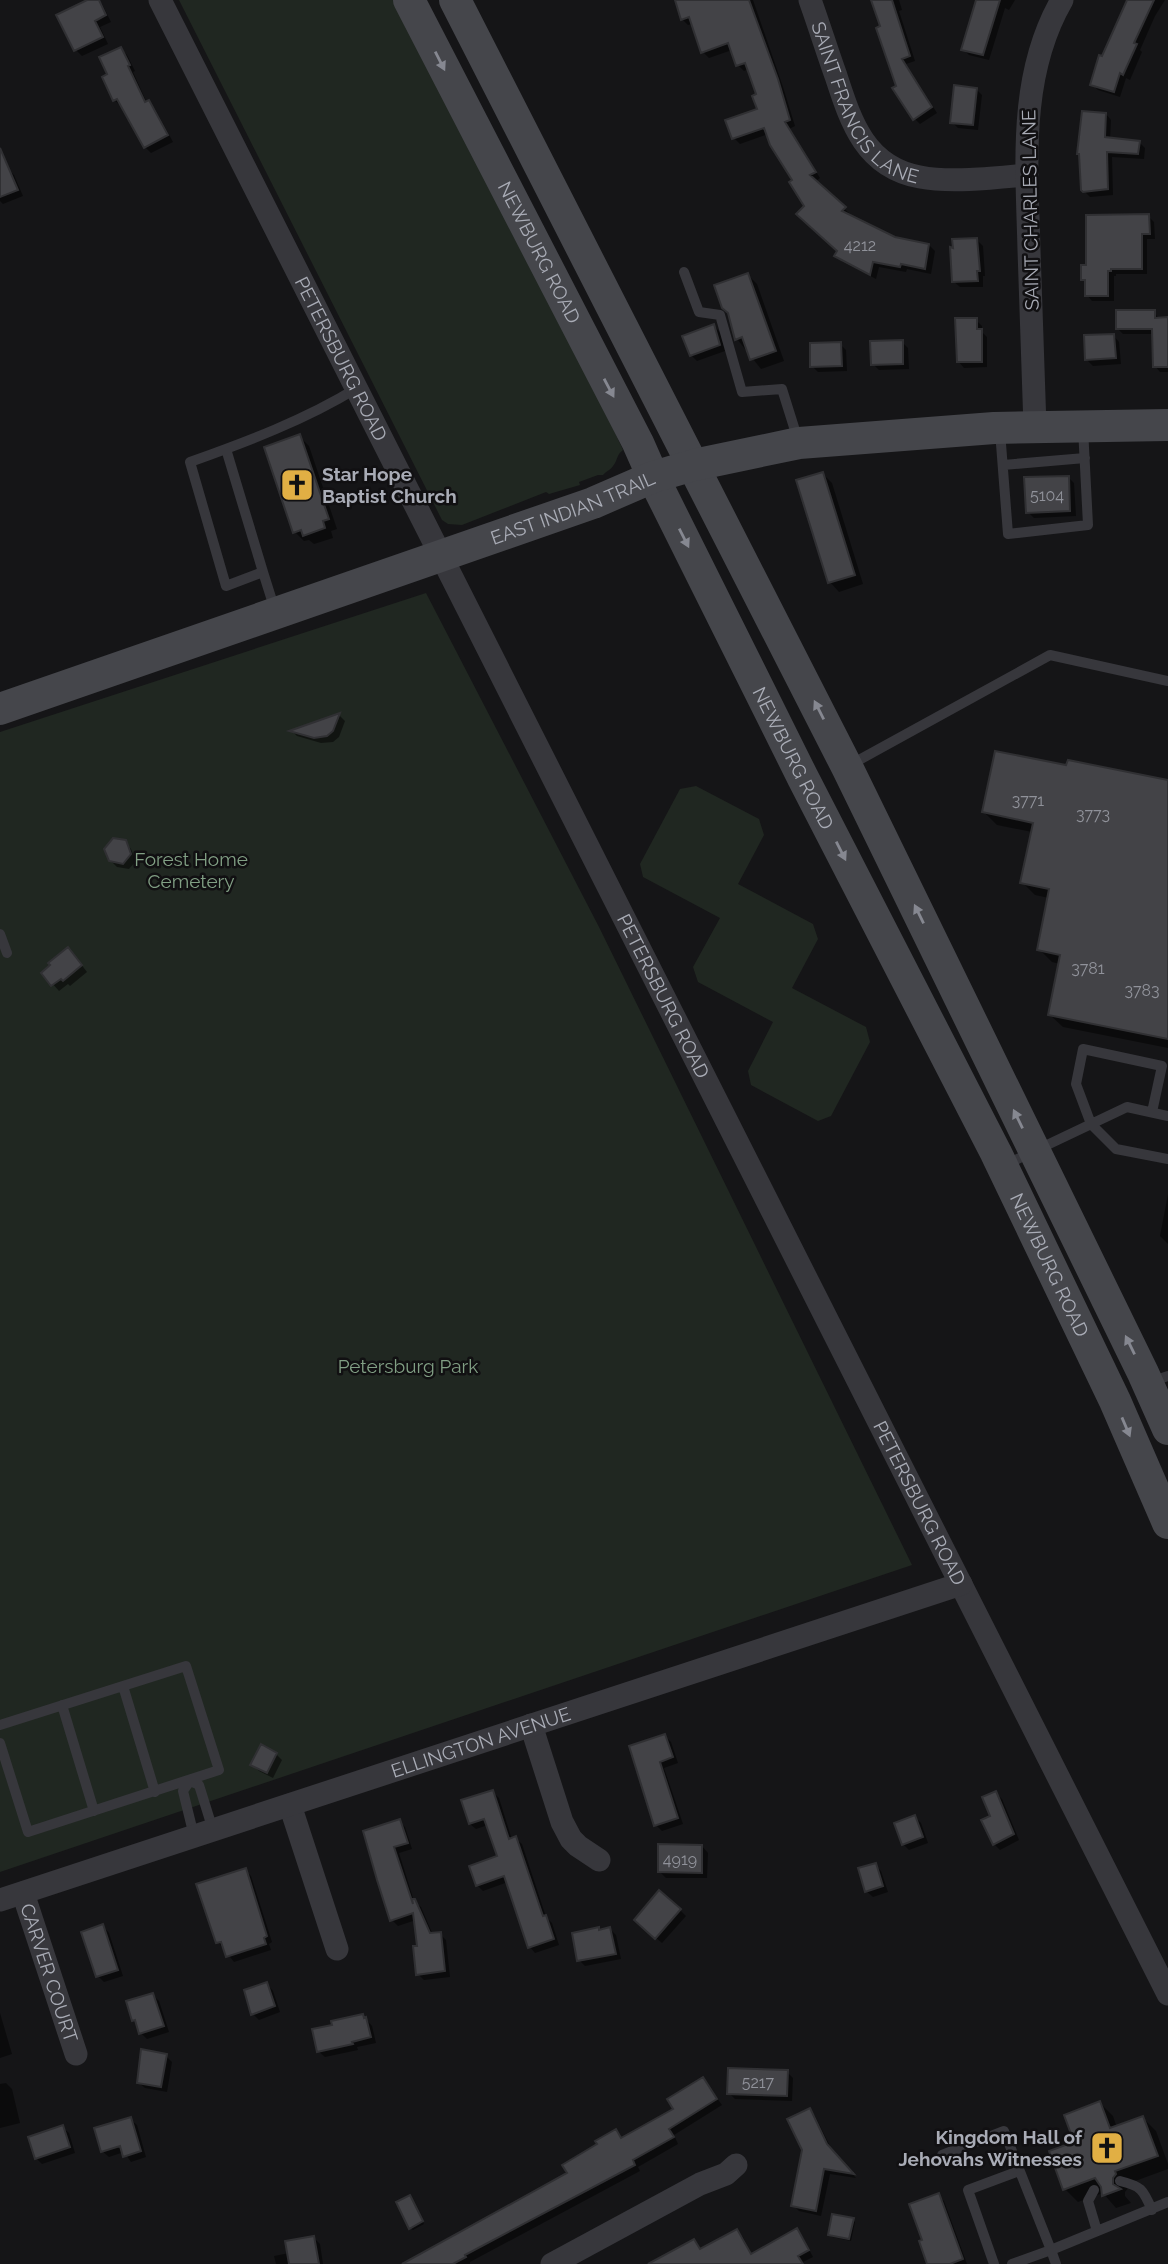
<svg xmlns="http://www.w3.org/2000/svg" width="1168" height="2264" viewBox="0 0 1168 2264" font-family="Raleway,sans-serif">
<rect width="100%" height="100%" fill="#151517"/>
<!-- green -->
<path fill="#202721" d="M179,0H398L589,377L623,450C616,455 618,460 613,466C611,470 606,471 603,475H598L579,482L580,485L549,494L546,492L462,525L448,524L442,520Z
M426,593L599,927L912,1565L0,1872V732Z
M696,786L759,819L764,835L738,884L813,924L818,939L792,988L866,1027L870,1042L831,1116L818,1121L751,1085L748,1071L773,1022L698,982L693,967L720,918L643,877L640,864L680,789Z"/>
<!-- shadow -->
<path fill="#0007" d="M91,0H98L102,4L111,22L100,27L108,44L82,56L76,50L59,16Z
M677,0H753L783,87L795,126L789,129L820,178L815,182L850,214L849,216L894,239L929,245L935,251L931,274L907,269L906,272L879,267L876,279L843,262L837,256L839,252L806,206L768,134L740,144L734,138L728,121L759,110L758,95L749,69L744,71L738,65L732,50L709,58L703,52L693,24L688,25L682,19Z
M873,0H899L902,10L899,11L915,61L906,64L937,113L920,124L914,118L898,87Z
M978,0H1015L1009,10L1005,8L989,60L969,55L963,49Z
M1131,0H1165L1155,16L1140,50L1142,52L1130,80L1126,78L1120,97L1098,90L1092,84Z
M121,49L127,55L135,71L133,72L147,103L155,109L173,142L151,153L145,147L122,105L121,106L114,100L109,75Z
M976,89L982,95L978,130L958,128L952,122Z
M1106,114L1111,120L1110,140L1139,142L1145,148L1144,159L1112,157L1113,195L1090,197L1082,189Z
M8,169L14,175L23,196L3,204L0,201V172Z
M1148,216L1154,222L1155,239H1147V274H1116V276H1114V301H1092L1087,295V283L1083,279L1088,267Z
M977,240L983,246L985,276H983V287H960L953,281Z
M748,275L757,284L784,361L761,369L737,339Z
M1154,312L1159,319H1168V372H1160L1155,366L1154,334H1123L1118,329Z
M976,320L982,326V332L987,337V367L964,368L958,361Z
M714,326L720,332L725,351L697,361L691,355Z
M1113,335L1119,342L1121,364L1093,366L1087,360Z
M902,342L908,348L909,369L879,370L873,364Z
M840,344L846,350L847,371L818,372L812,366Z
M299,436L309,446L337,529L331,531L333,538L314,544L309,540L304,541L295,532Z
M823,474L832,483L863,584L839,592L830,582Z
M1068,477L1074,483L1076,516L1034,518L1028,512Z
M339,715L345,721L339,737L333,742L321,743L297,736L292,731Z
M1068,767L1168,782V1048L1063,1027L1050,1015L1060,964L1052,962L1039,949L1049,898L1035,895L1022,882L1032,832L997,825L984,812Z
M125,842L131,849L136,861L129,869L117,867L110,860Z
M74,955L87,972L70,986L68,984L59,991L43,973Z
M1168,1194V1244L1160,1236Z
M665,1736L671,1742L678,1763L664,1768L683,1824L662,1831L656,1825L631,1747Z
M276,1754L282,1760L273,1778L259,1771L253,1765Z
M493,1792L499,1798L512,1840L516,1839L522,1844L546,1917L552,1923L559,1945L535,1953L530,1947L508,1882L483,1891L477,1885L499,1857L488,1825L476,1829L470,1824Z
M996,1793L1002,1799L1019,1840L1000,1850L994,1844L993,1817Z
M915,1817L921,1823L928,1843L909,1850L903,1844Z
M399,1821L405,1827L412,1849L399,1853L414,1901L421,1907L433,1935L440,1934L446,1940L450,1977L424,1980L418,1974L419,1947L416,1920L398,1926L392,1920L365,1832Z
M702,1846L708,1853L707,1878H666L660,1872Z
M875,1865L881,1871L888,1892L873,1897L866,1891Z
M245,1870L251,1876L272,1942L269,1944L271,1950L234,1962L218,1942Z
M680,1910L686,1916L662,1943L642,1926Z
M103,1926L109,1933L123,1976L104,1982L98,1976Z
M610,1929L616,1935L621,1959L585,1966L579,1960L600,1931Z
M267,1984L273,1991L280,2012L259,2020L253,2014Z
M153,1995L159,2001L169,2032L147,2039L141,2033L138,2024L134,2020Z
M0,2013L12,2054L0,2058Z
M363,2016L372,2026L376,2043L357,2047L358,2050L325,2057L318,2051L334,2026Z
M166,2056L172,2062L167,2092L145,2088L138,2082Z
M787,2072L793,2078L792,2101L735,2099L729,2093Z
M703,2079L722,2105L674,2135L678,2144L638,2167L640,2171L470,2262V2264H405L569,2173L615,2131L622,2139L676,2110Z
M6,2083L12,2089L20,2123L0,2128V2084Z
M1100,2103L1113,2116L1117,2128L1143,2118L1156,2131L1168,2164V2169L1127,2184L1128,2188L1125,2192V2196L1131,2203L1116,2208L1103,2193L1078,2202L1065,2189L1077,2143Z
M810,2110L815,2116L833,2152L856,2178L830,2174L821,2216L799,2211L793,2205Z
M130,2119L137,2125L146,2157L131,2162L124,2152L109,2157L102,2151Z
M62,2127L69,2133L75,2153L42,2164L36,2158Z
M938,2195L944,2201L967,2264H929Z
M410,2197L424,2224L413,2230L410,2228Z
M853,2220L855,2222L851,2241L832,2237L829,2234Z
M737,2231L743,2237L752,2255L796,2231L802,2236L813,2257L803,2262L804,2264H720Z
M314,2238L320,2244L323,2264H276L274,2256L289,2253Z"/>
<!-- building -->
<path fill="#434347" stroke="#303033" stroke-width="2" d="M87,0H99L106,15L95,21L103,37L74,51L56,15Z
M675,0H749L778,79L790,120L785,122L816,172L810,175L846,207L842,211L895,237L929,244L925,269L901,264L900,267L873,262L870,275L834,256L837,251L796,214L804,206L789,182L792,180L770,145L764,128L732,139L725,120L757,109L752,96L756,94L745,63L736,66L728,43L701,53L689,17L681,20Z
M871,0H892L910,56L902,59L932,107L913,120L892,88L896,86L876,28L880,26Z
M976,0H1000L983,55L961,50Z
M1127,0H1154L1134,43L1137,44L1123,75L1120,73L1114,92L1090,85L1099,55L1102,56Z
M121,47L130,65L128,66L145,102L149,100L168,135L144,148L117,99L113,101L102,77L107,74L99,57Z
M954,85L977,88L973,125L950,123Z
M1082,111L1106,113L1105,137L1140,141L1138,154L1107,152L1108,189L1083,192L1081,190L1079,154H1077Z
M0,148L18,190L0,197Z
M1149,214L1150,234H1142V269H1111V271H1108V296H1085V280H1081V265H1086V215Z
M977,238L980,271H977L978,281L952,282L950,247L953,248L952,239Z
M748,273L776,351L750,360L742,337L735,340L728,313L722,308L714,285Z
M1116,310H1155V318L1168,317V367H1153L1152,329H1116Z
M955,318H977V329H982V362H957Z
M714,324L720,345L690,356L682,336Z
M1114,334L1116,358L1085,360L1084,335Z
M903,340V364L871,365L870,341Z
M841,342L842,366L810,367V343Z
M300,434L329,519L323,521L325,528L303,536L301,530L293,533L264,447Z
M823,472L855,575L828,583L796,480Z
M1069,476L1070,511L1026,513L1024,477Z
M340,713L333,731L327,736L314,738L289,731Z
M995,751L1066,765L1068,760L1168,780V1039L1048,1015L1060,955L1037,950L1049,889L1020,883L1033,823L982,812Z
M113,838L126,840L131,854L123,864L109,861L104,849Z
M68,947L82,965L63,981L61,979L51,986L41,973L50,965L48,963Z
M665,1734L673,1757L660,1762L678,1818L654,1826L629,1746Z
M261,1744L277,1753L267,1773L250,1765Z
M493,1790L509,1839L516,1836L543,1916L546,1915L554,1939L528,1948L504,1876L476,1886L469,1866L497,1856L484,1819L469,1824L461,1800Z
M996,1791L1014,1834L993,1845L981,1820L990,1816L982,1797Z
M915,1815L923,1837L902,1845L894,1823Z
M400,1819L408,1843L394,1847L413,1904L412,1899H415L430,1933L441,1932L445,1971L416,1975L413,1946H417L413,1913L390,1921L377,1880L363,1831Z
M658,1844L702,1845V1873L658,1872Z
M876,1863L883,1886L865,1892L858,1868Z
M246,1868L267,1936L264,1938L266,1944L226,1957L221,1942L216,1943L196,1884Z
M659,1890L681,1909L655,1939L634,1920Z
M103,1924L118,1970L96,1977L81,1932Z
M599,1927V1930L610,1927L616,1954L577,1961L572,1933Z
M267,1982L275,2006L251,2015L244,1990Z
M153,1993L164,2026L139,2034L135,2020L132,2021L126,2001Z
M363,2014L364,2018L366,2017L371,2037L352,2042L353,2044L317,2052L312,2029L332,2025L331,2021Z
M141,2049L167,2054L161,2087L137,2083Z
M728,2068L788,2070L787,2096L727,2094Z
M703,2077L717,2099L669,2129L674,2137L633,2160L635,2165L465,2255L466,2257L453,2264H402L567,2173L562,2165L597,2144L595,2141L616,2129L621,2138L673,2109L667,2099Z
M1100,2101L1110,2128L1143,2116L1158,2156L1115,2171L1116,2174L1113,2178V2184L1121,2189L1102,2196L1101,2187L1095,2178L1063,2190L1049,2151L1074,2142L1064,2115Z
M810,2108L827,2144L854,2174L824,2169L816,2211L791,2206L802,2150L787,2119Z
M131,2117L141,2151L123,2157L120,2146L101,2152L94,2128Z
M63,2125L70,2147L35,2159L28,2137Z
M939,2193L963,2259L950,2264H927L919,2241L922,2240L909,2204Z
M410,2195L423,2221L409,2229L396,2202Z
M832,2214L854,2218L849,2239L828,2235Z
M797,2228L809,2250L798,2256L803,2264H648L694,2239L700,2249L737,2229L751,2254Z
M314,2236L319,2264H289L285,2241Z"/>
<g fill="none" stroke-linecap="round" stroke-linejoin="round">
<!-- lane -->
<path stroke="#37373c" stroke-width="10" d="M684,272L699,312L720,315L742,392L782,389L798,440
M1000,431L1008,534L1088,525L1083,428
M226,449L263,572L226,586L190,462C246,442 305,420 357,388
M1003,465L1085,458
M263,572L275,610
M850,765L1050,655L1168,681
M0,934L7,953
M1152,1112L1162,1066L1083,1049L1076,1084L1091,1124L1116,1149L1168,1159
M1005,1165L1127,1107L1168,1116
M1150,1382L1168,1376
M123,1686L155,1792
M62,1705L94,1811
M0,1725L186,1666L219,1770L28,1832L0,1743
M194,1836L183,1791L190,1781L199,1785L213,1830
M942,2155L1004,2131L1051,2250L1168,2202
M1120,2181C1141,2186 1143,2189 1152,2210
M1094,2190L1088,2201L1097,2231
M994,2264L968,2190L1019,2171
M1012,2264L1051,2250L1056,2264"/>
<!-- street -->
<g stroke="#37373c" stroke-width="23">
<path id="s1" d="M160,0L1168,1994"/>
<path id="s2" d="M810,0C819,25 827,51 836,76C851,122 865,167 920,177C950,183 995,178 1026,175"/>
<path d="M1035,427C1033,368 1031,309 1029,250C1027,166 1018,76 1062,0"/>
<path d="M531,1725L562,1822L571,1839L578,1846L599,1860"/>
<path d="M290,1805L337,1949"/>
<path id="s3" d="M23,1893L76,2054"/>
<path id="s4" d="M0,1900L961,1584"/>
<path d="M552,2264L700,2184L726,2174L736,2165"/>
</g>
<!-- secondary -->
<g stroke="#45464b" stroke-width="32">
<path id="s5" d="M409,0L638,443L653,477L803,778L996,1153L1115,1401L1168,1523"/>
<path d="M455,0L847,767L1143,1373L1168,1429"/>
<path id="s6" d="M0,709L593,503L653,477L694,465L799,443L994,428L1168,425"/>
</g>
</g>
<!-- one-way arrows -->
<defs><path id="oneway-solid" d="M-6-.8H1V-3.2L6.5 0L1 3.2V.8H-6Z" transform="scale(1.75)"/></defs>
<g fill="#868891">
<use href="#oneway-solid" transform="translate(440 61) rotate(63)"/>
<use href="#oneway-solid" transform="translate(609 388) rotate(62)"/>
<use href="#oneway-solid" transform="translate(684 538) rotate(63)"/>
<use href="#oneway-solid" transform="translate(819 710) rotate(-117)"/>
<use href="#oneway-solid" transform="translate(841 851) rotate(63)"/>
<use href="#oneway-solid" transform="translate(919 914) rotate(-116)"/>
<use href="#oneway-solid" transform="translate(1018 1119) rotate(-116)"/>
<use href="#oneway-solid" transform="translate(1130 1345) rotate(-116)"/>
<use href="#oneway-solid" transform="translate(1126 1427) rotate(67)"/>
</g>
<!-- icons -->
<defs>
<symbol id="church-square" viewBox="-11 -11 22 22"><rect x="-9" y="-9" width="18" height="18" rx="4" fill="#e1af44" stroke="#111012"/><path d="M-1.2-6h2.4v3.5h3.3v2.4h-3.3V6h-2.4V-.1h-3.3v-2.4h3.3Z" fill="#111"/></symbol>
</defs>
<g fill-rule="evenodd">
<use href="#church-square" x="278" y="466" width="38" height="38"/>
<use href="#church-square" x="1088" y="2129" width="38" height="38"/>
</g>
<g text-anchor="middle" stroke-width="5" stroke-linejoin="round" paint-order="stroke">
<!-- number labels -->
<g font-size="16" fill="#90929a">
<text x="860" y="251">4212</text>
<text x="1047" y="501">5104</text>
<text x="1028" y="806">3771</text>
<text x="1093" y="820">3773</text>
<text x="1088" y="974">3781</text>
<text x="1142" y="996">3783</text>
<text x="680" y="1865">4919</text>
<text x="758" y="2088">5217</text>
</g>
<!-- street labels -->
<g font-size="19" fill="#a9acb6" stroke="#111012">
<text dy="7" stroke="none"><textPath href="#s2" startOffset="121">SAINT FRANCIS LANE</textPath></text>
<text transform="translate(1030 210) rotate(-91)" y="7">SAINT CHARLES LANE</text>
<text dy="7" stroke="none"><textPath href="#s5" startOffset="284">NEWBURG ROAD</textPath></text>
<text dy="7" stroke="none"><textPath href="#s1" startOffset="402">PETERSBURG ROAD</textPath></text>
<text dy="7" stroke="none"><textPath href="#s6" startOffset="607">EAST INDIAN TRAIL</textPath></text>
<text dy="7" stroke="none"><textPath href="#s5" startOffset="850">NEWBURG ROAD</textPath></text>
<text dy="7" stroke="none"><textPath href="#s1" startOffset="1116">PETERSBURG ROAD</textPath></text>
<text dy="7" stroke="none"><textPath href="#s5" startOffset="1418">NEWBURG ROAD</textPath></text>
<text dy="7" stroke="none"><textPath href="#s1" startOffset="1684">PETERSBURG ROAD</textPath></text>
<text dy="7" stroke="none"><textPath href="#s4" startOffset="506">ELLINGTON AVENUE</textPath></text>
<text dy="7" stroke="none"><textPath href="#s3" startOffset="84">CARVER COURT</textPath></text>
</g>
<!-- poi labels -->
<g font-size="19" font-weight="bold" fill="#a9acb6" stroke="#111012" text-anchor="start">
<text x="322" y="481">Star Hope<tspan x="322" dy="22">Baptist Church</tspan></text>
<text x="1082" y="2144" text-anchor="end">Kingdom Hall of<tspan x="1082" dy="22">Jehovahs Witnesses</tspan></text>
</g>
<!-- park labels -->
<g font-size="19" fill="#819f84" stroke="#111012">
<text x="191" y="866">Forest Home<tspan x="191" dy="22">Cemetery</tspan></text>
<text x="408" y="1373">Petersburg Park</text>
</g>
</g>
</svg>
